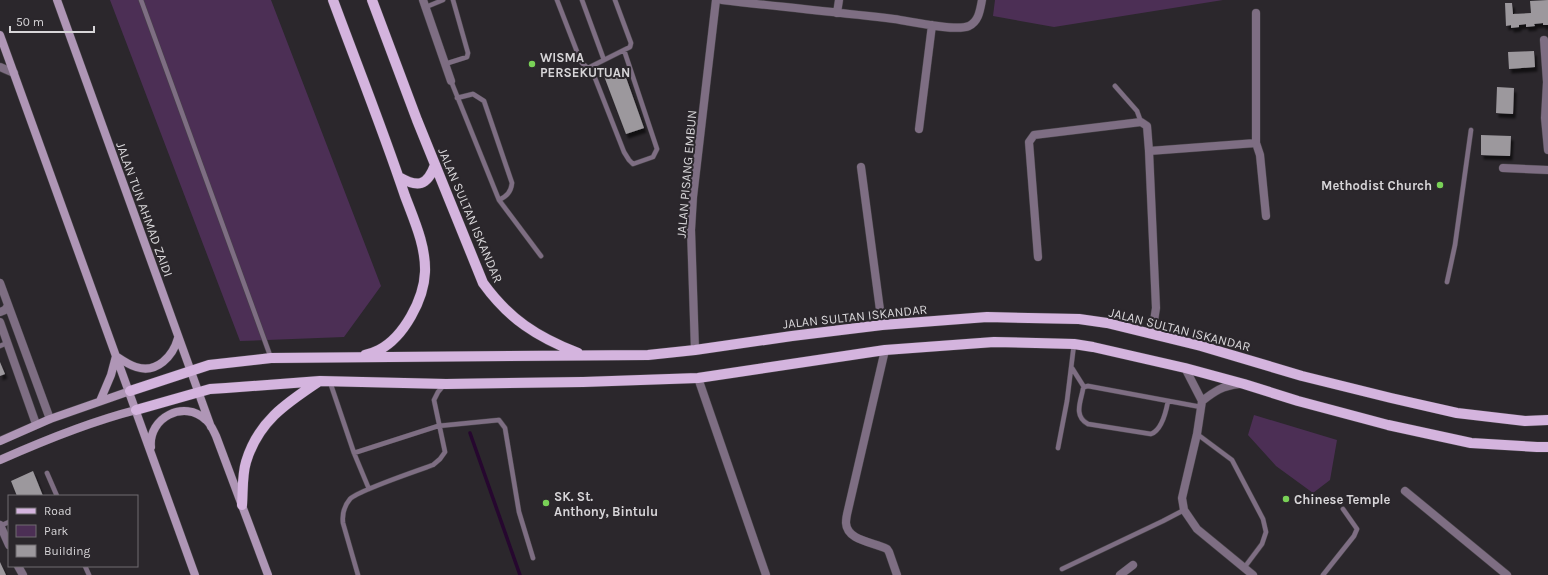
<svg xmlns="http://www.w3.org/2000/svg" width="1548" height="575" viewBox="0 0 1548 575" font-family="Karla,sans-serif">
<defs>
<filter id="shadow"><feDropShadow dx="2.5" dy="4.5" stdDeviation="1" flood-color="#0009"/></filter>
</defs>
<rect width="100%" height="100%" fill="#2b272c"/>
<!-- green -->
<path fill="#4c2f55" d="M110,0H271L381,286L344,337L240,341Z
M995,0H1223L1054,27L993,16Z
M1254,415L1337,440L1330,480L1313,493L1276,466L1248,435Z"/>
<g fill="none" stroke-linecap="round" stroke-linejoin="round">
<!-- stream -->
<path stroke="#26072f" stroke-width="3.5" d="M470,433L520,575"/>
</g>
<!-- building -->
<path fill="#9c989d" filter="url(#shadow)" d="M1548,0V25H1543V23L1534,24L1535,26L1526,27V24L1519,25V27L1511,28V25L1506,26L1505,3H1512L1513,14L1531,13L1530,1Z
M1534,51L1535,67L1509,69L1508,52Z
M623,69L644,128L626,134L604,76Z
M1497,87L1514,88L1513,114L1496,113Z
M1481,135L1511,136L1510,156L1481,155Z
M0,362L5,374L0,376Z
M33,471L43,496H17L11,481Z
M0,562L6,575H0Z"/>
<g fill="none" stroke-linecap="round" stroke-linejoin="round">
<defs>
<path id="lane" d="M141,0L271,358
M557,0L581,62L592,72L595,78L624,152L629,160L633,164L653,157L657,149L624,50
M582,0L604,60
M426,7L443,0
M445,64L467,57L468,53L453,0
M588,68L630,47L631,43L615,0
M451,81L499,200L541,256
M1115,86L1137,111L1141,122
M457,98L473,94L484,101L512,183C511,192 507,196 499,200
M1447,282L1455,245L1471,130
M0,346L7,343
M1072,368L1084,387
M330,382L354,453L438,426L499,420L505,428L519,512L533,558
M1168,401C1166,412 1162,430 1151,434L1088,424C1073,416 1081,401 1083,389L1084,387L1088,386L1201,407
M1197,434L1232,460L1263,519L1266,532L1262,544L1244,568
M1058,448L1067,401L1074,344
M354,453L369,489
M47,473L57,496
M0,526L9,522
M85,566L89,575
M1062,569L1163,521L1184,510
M358,575L343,523C342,514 344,506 350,499C357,491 419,470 433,465L440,459L445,452L434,400L438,392L444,385
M1323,575L1354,536L1357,529L1343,509"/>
<path id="street" d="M423,0L451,81
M722,0C779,7 837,12 894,19C910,21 955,32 969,26C979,21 980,10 982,0
M837,13L839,0
M1256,13V143L1260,155L1266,216
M1544,40L1547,82L1545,118L1548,150
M0,67L14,73
M919,129L932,25
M1149,151L1256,143
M861,167L882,325
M1503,168L1548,170
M1038,257L1029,142L1034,135L1141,122L1147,126L1149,151L1156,308L1152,334
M0,283L50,419
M0,312L5,310L8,306
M0,322L36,424
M695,350L691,230L693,197L716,0
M885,350L848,510C847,514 846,519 846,523C847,541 874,542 887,549L889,552L897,575
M1185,368L1202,401
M698,378L766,575
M1202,401L1197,434L1182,498L1184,510L1197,529L1253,575
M1202,401C1215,391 1222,386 1239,384
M1405,491L1507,575
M0,525L9,545
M18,566L23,575
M1120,575L1133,565"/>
<path id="secondary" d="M57,0L211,427
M0,35L195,575
M116,356C122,360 129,365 136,367C157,374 173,356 178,338
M100,401L111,375L116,356
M0,441L50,419L130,391
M151,447C148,418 184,399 206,420C211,424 213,430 216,436L268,575
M0,460C45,440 89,422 136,410"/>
<path id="primary" d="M333,0C357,65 383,130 405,196C414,220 426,246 425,272C424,299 404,337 379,350C375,352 370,354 365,355
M372,0L417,120L483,283C509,319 537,337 578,353
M399,177C418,188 427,186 435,165
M130,391L209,365L271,358L648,355L695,350L792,336L882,325L987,317L1079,319L1107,323L1152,334L1201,346L1302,376L1391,398L1457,413L1525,421L1548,420
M136,410L210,389L226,388L320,381L446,384L583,382L698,378L885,350L994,342L1036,343L1074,344L1093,347L1185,368L1244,384L1298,401L1388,425L1471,443L1537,447H1548
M242,505C243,492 242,475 246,462C258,422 285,404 318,382"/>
</defs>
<!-- lane casing -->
<use href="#lane" stroke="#474348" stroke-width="5.5"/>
<!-- street casing -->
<use href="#street" stroke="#474348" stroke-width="9"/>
<!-- secondary casing -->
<use href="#secondary" stroke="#474348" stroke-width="9"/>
<!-- primary casing -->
<use href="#primary" stroke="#474348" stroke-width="11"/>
<!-- lane -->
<use href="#lane" stroke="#7e6e83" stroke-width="4.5"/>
<!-- street -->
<use href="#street" stroke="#7e6e83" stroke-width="8"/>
<!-- secondary -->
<use href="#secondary" stroke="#af96b6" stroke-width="8"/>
<!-- primary -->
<use href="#primary" stroke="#d4b4de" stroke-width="10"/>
</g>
<!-- markers -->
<g fill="#79d157" stroke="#2b272c" stroke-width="1.5">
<circle cx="532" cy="64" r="4"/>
<circle cx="1440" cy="185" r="4"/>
<circle cx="1286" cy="499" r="4"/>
<circle cx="546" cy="503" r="4"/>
</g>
<g text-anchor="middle" stroke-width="4" stroke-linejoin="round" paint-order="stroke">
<!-- poi labels -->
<g font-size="13" font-weight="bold" fill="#d7d5d8" stroke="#2b272c" text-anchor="start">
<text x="540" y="62">WISMA<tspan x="540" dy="15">PERSEKUTUAN</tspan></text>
<text x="1432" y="190" text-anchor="end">Methodist Church</text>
<text x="554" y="501">SK. St.<tspan x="554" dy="15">Anthony, Bintulu</tspan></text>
<text x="1294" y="504">Chinese Temple</text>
</g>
<!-- street labels -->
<g font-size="13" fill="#d7d5d8" stroke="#2b272c">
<text transform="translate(686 174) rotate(-85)" y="5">JALAN PISANG EMBUN</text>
<text transform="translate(145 209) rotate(70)" y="5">JALAN TUN AHMAD ZAIDI</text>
<text transform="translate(471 215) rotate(67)" y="5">JALAN SULTAN ISKANDAR</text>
<text transform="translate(855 316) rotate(-6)" y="5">JALAN SULTAN ISKANDAR</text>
<text transform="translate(1180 329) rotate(14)" y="5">JALAN SULTAN ISKANDAR</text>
</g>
</g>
<!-- legend -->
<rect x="8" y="495" width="130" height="72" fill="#2b272c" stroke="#706d71"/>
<rect x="16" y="508" width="20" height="6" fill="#d4b4de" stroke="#706d71"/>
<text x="44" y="515" font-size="12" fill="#d7d5d8">Road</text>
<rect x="16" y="525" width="20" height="12" fill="#4c2f55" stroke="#706d71"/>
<text x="44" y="535" font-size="12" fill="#d7d5d8">Park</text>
<rect x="16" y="545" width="20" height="12" fill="#9c989d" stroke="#706d71"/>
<text x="44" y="555" font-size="12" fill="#d7d5d8">Building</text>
<!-- scale -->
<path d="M10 26v6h84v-6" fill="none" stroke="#d7d5d8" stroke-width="2"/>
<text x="16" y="26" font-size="12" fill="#d7d5d8" stroke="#2b272c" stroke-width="3" paint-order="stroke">50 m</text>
</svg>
